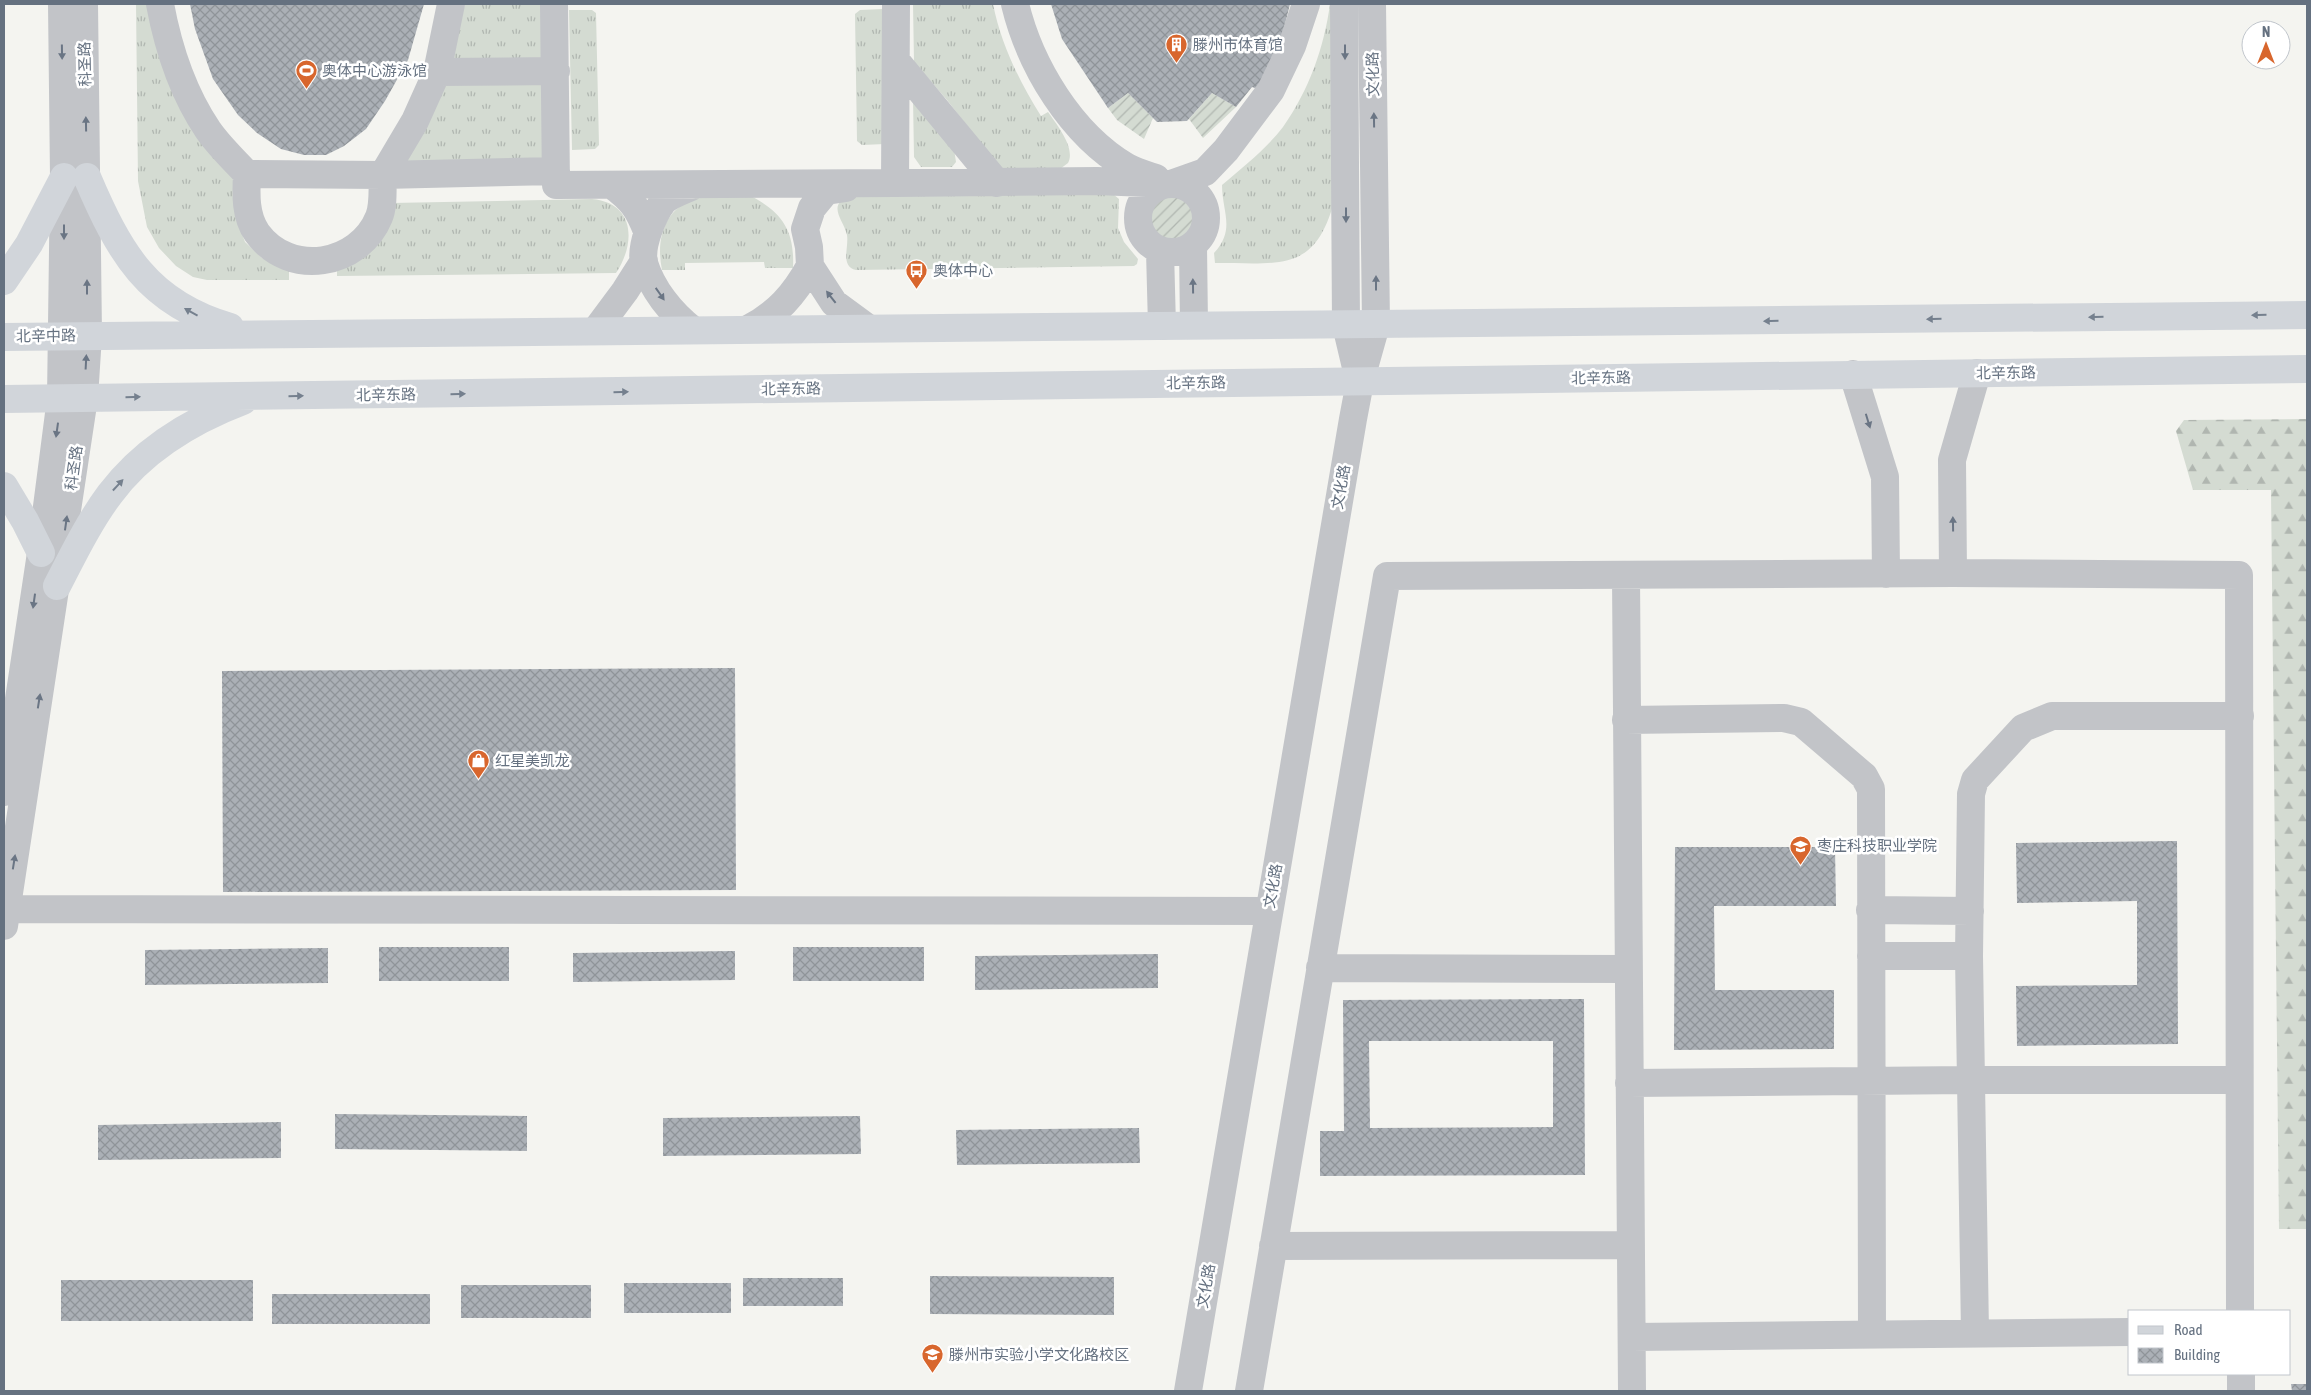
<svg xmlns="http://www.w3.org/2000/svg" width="2311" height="1395" viewBox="0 0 2311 1395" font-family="'Asap Condensed','Noto Sans SC',sans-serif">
<defs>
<pattern id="grass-tufts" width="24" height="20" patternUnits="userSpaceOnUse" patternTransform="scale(1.25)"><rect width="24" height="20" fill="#d4dbd2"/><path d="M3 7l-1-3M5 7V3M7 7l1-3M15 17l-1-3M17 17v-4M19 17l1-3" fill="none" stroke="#b0b6b0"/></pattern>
<pattern id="forest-firs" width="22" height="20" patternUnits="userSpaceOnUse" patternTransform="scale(1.25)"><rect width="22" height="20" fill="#d4dbd2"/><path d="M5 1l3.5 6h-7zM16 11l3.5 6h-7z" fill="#b0b6b0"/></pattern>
<pattern id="garden-furrows" width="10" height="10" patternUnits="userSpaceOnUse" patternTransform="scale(1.25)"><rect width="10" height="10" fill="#d4dbd2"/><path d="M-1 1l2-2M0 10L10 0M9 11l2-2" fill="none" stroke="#b0b6b0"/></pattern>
<pattern id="building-cross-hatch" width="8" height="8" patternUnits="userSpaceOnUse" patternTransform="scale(1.25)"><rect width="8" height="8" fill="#abb0b6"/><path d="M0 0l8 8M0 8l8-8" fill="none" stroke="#8f9499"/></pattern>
</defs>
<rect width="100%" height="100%" fill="#f4f4f0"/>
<!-- grass -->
<path fill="url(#grass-tufts)" d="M136,4H150L233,177L237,220L245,242L262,258L289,270V280H207L193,277L176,266L159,248L147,227L138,181Z
M465,4H542L544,70L449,67Z
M913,4H993C1001,44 1019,81 1041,116L1048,112C1057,125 1076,148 1068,163L1060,169H1001L947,100L914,62Z
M1330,4H1334L1336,194C1317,273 1284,263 1215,263L1214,253C1236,229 1222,212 1222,185C1243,167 1266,149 1283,127C1309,90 1324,48 1330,4Z
M883,9L885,144L862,145L857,141L855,14L860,10Z
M569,10H592L596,13L599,145L595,149L572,150Z
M444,76L544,77L543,161L399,162Z
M913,98L954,149L956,162L952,167H921L914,157Z
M747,194C781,211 795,229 793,268H765L764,262L685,263V270H662C656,241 663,211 693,199C705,193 733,195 747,194Z
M1113,194L1119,199L1118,228L1124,242L1138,259L1137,264L1134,266L856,270C840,266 849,248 847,235C844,220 825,204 851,196Z
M592,199C635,203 636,243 616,273L337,276V266L391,203Z"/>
<!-- forest -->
<path fill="url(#forest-firs)" d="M2307,419V1229H2279L2271,490H2193L2176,431L2184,420Z"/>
<!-- garden -->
<path fill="url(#garden-furrows)" d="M1128,93L1153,118L1144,139L1117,120L1108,108Z
M1212,93L1236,107L1203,138L1189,119Z
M1147 218a26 26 0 1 1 52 0a26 26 0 1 1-52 0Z"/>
<!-- building -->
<path fill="url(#building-cross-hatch)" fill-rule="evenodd" d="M190,4H424L408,60L385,101L366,129L344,146L326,155H304L281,149L257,133L238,115L213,79L195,29Z
M1051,4H1290L1268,93L1252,87L1236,107L1212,93L1187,121L1157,122L1128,93L1108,108L1062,39Z
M735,668L736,890L223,892L222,671Z
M2177,841L2178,1044L2017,1046L2016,986L2137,985V901L2017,903L2016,843Z
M1675,847H1835L1836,906H1714L1715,990H1834V1049L1674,1050Z
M379,947H509V981H379Z
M793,947H924V981H793Z
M328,948V983L145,985V950Z
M735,951V980L573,982V953Z
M1158,954V988L975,990V956Z
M1584,999L1585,1175L1320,1176V1131H1344L1343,1000ZM1369,1041H1553V1127L1370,1128Z
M335,1114L527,1116V1151L335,1149Z
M860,1116L861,1154L663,1156V1118Z
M281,1122V1158L98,1160V1125Z
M1139,1128L1140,1163L957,1165L956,1130Z
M930,1276L1114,1277V1315L930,1314Z
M743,1278H843V1306H743Z
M61,1280H253V1321H61Z
M624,1283H731V1313H624Z
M461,1285H591V1318H461Z
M272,1294H430V1324H272Z
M2291,1384H2307V1391H2292Z"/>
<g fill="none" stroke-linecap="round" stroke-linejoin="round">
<!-- minor -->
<path stroke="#c2c4c8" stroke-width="28" d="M160,4C168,47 183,93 208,130C219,146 234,160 247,174C246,194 245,216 257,233C290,278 359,266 379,217C384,205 382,188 383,175L556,171
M554,4L556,185L895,183L896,4
M1015,4C1030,66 1071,134 1127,167C1136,172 1147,175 1156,178
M1344,4L1346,325L1359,380
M897,62L997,183
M437,72L556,71
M247,174L383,175L415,121L437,72L451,4
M895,183L1097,181L1171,184L1205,172L1226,150L1271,90L1292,46L1306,4
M1138 218a34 34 0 1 1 68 0a34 34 0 1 1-68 0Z
M612,185C632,200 638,208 647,231
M846,188L826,191L812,208L805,229L809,247L810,266L834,303L868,328
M1193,246L1194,325
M1160,251L1162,326
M748,329C777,314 794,295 810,266
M596,330L625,291L644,261
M693,330C671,313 652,289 644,263C640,246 653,215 663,202C669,195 685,190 693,186
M1853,374L1885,477L1886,574
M1953,573L1952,460L1977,373
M1626,576L1632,1391
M1626,720L1784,718L1801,722L1864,776L1871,789L1872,1334
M5,792L41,553L61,398L64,177L62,4
M7,909L1269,911
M1870,910L1970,911
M4,926L84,398L88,335L84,4
M1871,956H1969
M1320,968L1628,969
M1629,1083L1970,1080H2238
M1273,1246L1631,1245
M1975,1333L1969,956L1971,794L1975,780L2023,728L2052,716H2240
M1632,1337L2130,1332
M2241,1374V1391
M1188,1391L1353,419L1360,382L1376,325L1372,4
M1249,1391L1387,576L1953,573L2239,575L2240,1311"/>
<!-- major -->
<path stroke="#d1d5da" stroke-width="28" d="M87,177C119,252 147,303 230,327
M4,281L29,244L64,177
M4,337L2307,315
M4,399L2307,369
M4,486L25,521L41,553
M57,586C73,555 89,522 110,494C143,450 193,420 243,401"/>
</g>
<!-- one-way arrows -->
<defs><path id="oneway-solid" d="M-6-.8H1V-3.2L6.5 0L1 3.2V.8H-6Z" transform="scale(1.25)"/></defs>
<g fill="#6a7584">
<use href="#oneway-solid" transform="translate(62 52) rotate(89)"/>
<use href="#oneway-solid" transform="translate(1345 52) rotate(90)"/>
<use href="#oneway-solid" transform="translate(1374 120) rotate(-91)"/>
<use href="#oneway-solid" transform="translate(86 124) rotate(-91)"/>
<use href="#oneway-solid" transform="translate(1346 215) rotate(90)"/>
<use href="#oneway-solid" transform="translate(64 232) rotate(90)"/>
<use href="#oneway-solid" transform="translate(1376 283) rotate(-90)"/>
<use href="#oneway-solid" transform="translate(1193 286) rotate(-91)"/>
<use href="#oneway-solid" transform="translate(87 287) rotate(-90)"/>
<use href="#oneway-solid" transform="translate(660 294) rotate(55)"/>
<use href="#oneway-solid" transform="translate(831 297) rotate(-128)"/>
<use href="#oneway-solid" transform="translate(86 362) rotate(-87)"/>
<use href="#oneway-solid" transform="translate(1868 421) rotate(73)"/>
<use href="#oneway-solid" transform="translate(57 430) rotate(98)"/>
<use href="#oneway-solid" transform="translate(66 523) rotate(-82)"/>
<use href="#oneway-solid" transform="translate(1953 524) rotate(-91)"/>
<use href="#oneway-solid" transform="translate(34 601) rotate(98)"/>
<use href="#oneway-solid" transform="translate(39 701) rotate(-81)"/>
<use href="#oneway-solid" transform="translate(14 862) rotate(-81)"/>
</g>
<g fill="#75808e">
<use href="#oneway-solid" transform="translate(191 312) rotate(-151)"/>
<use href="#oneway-solid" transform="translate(2259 315) rotate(179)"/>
<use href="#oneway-solid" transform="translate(2096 317) rotate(179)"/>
<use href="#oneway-solid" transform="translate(1934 319) rotate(179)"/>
<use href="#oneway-solid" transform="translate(1771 321) rotate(179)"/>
<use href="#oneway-solid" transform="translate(621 392) rotate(-1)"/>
<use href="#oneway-solid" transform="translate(458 394) rotate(-1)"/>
<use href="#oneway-solid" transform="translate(296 396) rotate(-1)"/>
<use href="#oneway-solid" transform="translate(133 397) rotate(-1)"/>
<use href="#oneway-solid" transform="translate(118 485) rotate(-47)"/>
</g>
<!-- icons -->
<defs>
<symbol id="building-pin" viewBox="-11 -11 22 30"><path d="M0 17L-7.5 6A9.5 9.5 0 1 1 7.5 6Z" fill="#d8662d" stroke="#fff"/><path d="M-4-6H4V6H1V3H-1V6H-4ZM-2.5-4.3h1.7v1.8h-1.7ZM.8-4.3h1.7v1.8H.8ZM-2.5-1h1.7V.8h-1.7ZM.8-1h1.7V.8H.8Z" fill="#fff"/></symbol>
<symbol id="stadium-pin" viewBox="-11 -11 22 30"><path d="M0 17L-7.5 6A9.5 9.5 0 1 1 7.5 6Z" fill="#d8662d" stroke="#fff"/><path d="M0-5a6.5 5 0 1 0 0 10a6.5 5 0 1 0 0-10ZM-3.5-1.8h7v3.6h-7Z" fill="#fff"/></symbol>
<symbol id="bus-pin" viewBox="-11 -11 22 30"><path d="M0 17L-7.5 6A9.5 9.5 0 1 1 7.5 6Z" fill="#d8662d" stroke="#fff"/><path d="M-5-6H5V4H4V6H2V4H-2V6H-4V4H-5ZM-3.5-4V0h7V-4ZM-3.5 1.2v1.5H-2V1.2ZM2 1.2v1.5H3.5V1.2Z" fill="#fff"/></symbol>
<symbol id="shop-pin" viewBox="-11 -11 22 30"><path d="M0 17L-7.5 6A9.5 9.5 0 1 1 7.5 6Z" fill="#d8662d" stroke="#fff"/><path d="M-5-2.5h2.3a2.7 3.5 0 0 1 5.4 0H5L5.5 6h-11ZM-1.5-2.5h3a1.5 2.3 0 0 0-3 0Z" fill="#fff"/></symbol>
<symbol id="university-pin" viewBox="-11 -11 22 30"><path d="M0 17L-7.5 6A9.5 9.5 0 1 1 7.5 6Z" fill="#d8662d" stroke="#fff"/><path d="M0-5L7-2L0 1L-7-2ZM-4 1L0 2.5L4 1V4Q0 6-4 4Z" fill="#fff"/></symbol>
<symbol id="school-pin" viewBox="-11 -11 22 30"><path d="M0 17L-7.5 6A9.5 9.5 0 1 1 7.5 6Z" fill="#d8662d" stroke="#fff"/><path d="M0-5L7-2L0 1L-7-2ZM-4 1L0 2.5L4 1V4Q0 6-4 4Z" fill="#fff"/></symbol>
</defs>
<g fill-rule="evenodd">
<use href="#building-pin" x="1164" y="32" width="25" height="34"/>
<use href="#stadium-pin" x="294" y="58" width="25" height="34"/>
<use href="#bus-pin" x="904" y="258" width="25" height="34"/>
<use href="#shop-pin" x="466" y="748" width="25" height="34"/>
<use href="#university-pin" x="1788" y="834" width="25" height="34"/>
<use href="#school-pin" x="920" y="1342" width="25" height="34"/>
</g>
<g text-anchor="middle" stroke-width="5" stroke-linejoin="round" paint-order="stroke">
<!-- poi labels -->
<g font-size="15" fill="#657180" stroke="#fff" text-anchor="start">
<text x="1193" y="50">滕州市体育馆</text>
<text x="322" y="76">奥体中心游泳馆</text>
<text x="933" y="276">奥体中心</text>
<text x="495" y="766">红星美凯龙</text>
<text x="1817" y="851">枣庄科技职业学院</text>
<text x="949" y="1360">滕州市实验小学文化路校区</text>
</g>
<!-- street labels -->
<g font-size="15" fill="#657180" stroke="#fff">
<text transform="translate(85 64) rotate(-91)" y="5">科圣路</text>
<text transform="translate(1373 74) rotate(-91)" y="5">文化路</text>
<text transform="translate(46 336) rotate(-1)" y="5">北辛中路</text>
<text transform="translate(2006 373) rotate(-1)" y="5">北辛东路</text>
<text transform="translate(1601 378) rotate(-1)" y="5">北辛东路</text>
<text transform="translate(1196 383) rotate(-1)" y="5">北辛东路</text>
<text transform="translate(791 389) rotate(-1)" y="5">北辛东路</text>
<text transform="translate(386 395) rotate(-1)" y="5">北辛东路</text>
<text transform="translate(74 468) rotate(-82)" y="5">科圣路</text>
<text transform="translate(1341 487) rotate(-80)" y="5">文化路</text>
<text transform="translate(1273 886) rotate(-80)" y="5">文化路</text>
<text transform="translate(1206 1286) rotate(-80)" y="5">文化路</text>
</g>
</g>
<!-- border -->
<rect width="2311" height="1395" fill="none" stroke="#657180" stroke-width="10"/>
<!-- legend -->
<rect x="2128" y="1310" width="162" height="65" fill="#ffffff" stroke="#c1c6cc"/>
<rect x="2138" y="1326" width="25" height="8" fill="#d1d5da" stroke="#c1c6cc"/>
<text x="2174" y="1335" font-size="15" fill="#657180">Road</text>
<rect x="2138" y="1348" width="25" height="15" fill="url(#building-cross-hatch)" stroke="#c1c6cc"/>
<text x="2174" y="1360" font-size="15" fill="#657180">Building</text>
<!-- north arrow -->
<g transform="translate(2266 45)"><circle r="24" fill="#ffffff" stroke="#c1c6cc"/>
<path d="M0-4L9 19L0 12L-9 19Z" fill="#d8662d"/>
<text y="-8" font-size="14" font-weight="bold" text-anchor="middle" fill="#657180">N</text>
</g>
</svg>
